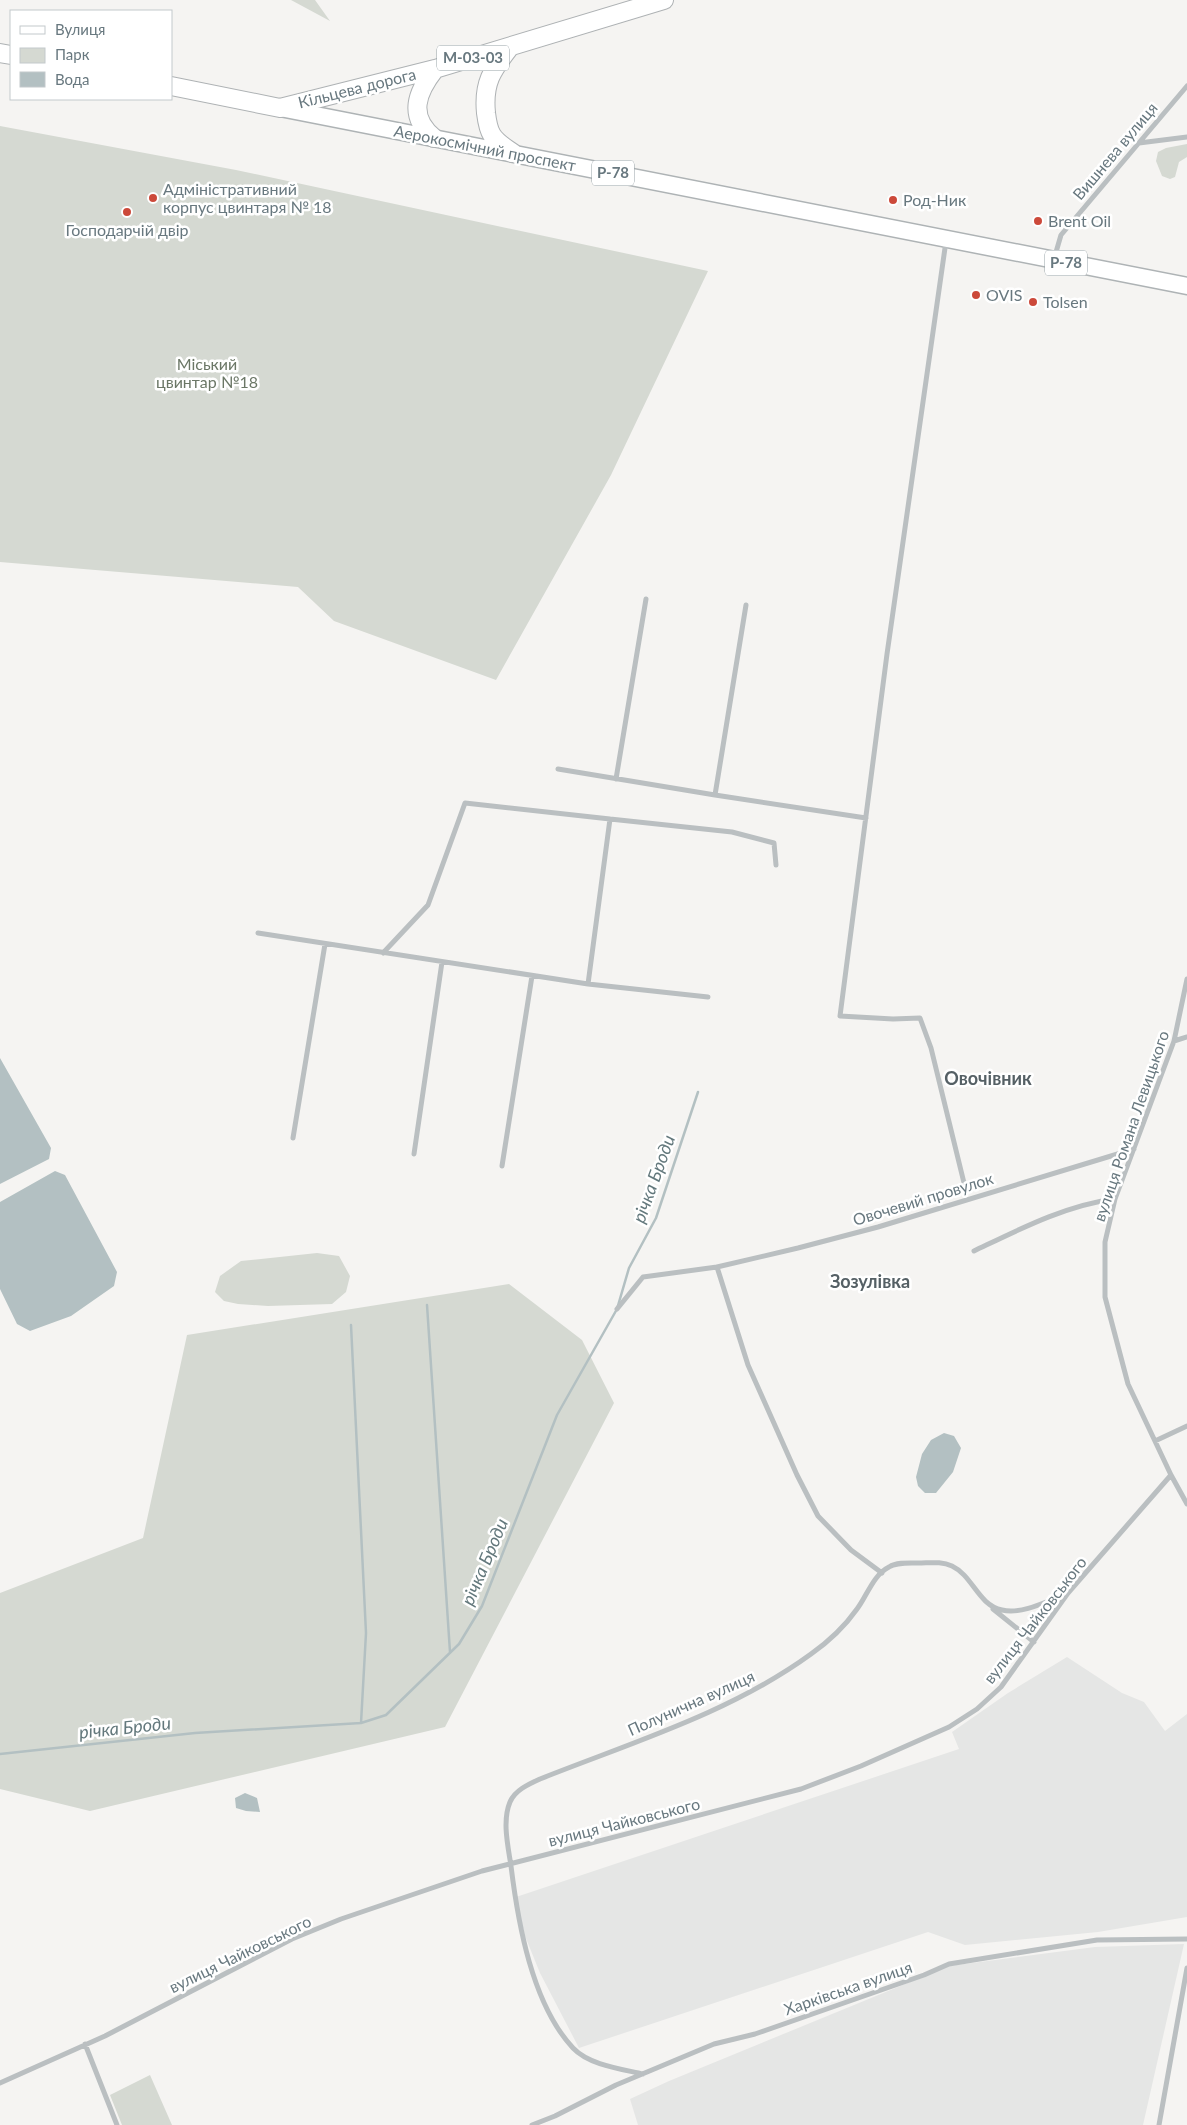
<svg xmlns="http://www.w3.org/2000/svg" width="1187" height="2125" viewBox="0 0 1187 2125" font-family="Lato,sans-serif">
<rect width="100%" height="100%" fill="#f5f4f2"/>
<!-- built -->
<path fill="#e5e6e5" d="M1067,1657L1122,1693L1144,1702L1165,1731L1187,1714V1917L1098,1932L965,1945L928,1932L579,2048L540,1973L525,1936L516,1897L959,1749L952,1732L1008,1693Z
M1184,1944L1143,2125H638L630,2099L669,2081L949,1966L1095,1947Z"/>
<!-- green -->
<path fill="#d5d9d2" d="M291,0H315L330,21Z
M0,126L236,170L708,271L611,475L496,680L334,621L298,587L0,562Z
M1187,144V157L1179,162L1175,177L1170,179L1162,176L1156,161L1158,152L1166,148Z
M317,1253L339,1256L350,1276L346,1292L332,1304L268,1306L238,1304L224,1301L215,1292L220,1276L241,1261Z
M509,1284L582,1340L614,1403L445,1727L90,1811L0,1789V1593L143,1538L187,1335Z
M150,2075L172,2125H122L110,2095Z"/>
<!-- water -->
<path fill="#b3c0c2" d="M0,1058L51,1148L49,1159L0,1184Z
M55,1171L65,1175L117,1272L114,1286L71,1316L30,1331L17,1324L0,1289V1202Z
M944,1433L954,1436L961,1448L953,1472L936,1493H925L918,1486L916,1477L922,1454L931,1440Z
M245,1793L257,1798L260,1812L246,1811L236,1808L235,1798Z"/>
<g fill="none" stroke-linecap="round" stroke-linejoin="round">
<!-- stream -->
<path stroke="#b3c0c2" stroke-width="2.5" d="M427,1305L450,1652
M351,1325L366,1633L361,1723
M0,1754L195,1733L361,1723L386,1715L459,1644L482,1606L557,1415L617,1309L629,1268L656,1218L698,1092"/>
<defs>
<path id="primary" d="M280,108L1187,286"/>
<path id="trunk" d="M510,47C492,70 483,83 486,113C487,121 488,129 492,135C497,143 506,148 513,153
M0,53L11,55
M171,86L280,108L435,69L664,0
M434,138C407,116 417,92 435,69"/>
</defs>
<!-- primary casing -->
<use href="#primary" stroke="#aeb3b5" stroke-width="19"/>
<!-- trunk casing -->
<use href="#trunk" stroke="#aeb2b4" stroke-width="20"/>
<!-- minor -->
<path stroke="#babfc1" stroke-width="5" d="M1139,143L1187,137
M946,241L887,654L840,1016L893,1019L920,1018L931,1048L965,1187
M1054,259L1061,235L1187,86
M746,605L715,795L866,818
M558,769L715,795
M616,779L646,599
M258,933L588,984
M383,953L428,905L465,803L610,819
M1187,979L1174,1041L1115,1199L1105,1242V1297L1128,1384L1171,1475L1187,1504
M708,997L588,984L610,819L732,832L774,843L776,865
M1174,1041L1187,1037
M293,1138L325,944
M414,1154L442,962
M502,1166L532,976
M974,1251C1018,1230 1066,1205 1115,1199
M717,1267L748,1365L797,1475L818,1516L851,1550L882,1573
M617,1309L643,1277L717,1267L798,1248L878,1227L1134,1149
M1155,1441L1187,1426
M993,1609L1034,1642
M85,2044L117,2125
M643,2074C621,2069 589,2065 573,2048C532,2004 518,1923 511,1866C508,1846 502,1821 510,1802C515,1790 529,1784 540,1779C633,1742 730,1713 811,1654C828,1642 845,1626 857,1609C867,1596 873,1575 889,1567C897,1562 909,1563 918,1563C930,1563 941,1561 952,1566C973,1576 978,1605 1002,1610C1023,1615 1049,1600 1068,1593
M0,2083L105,2036L292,1939L341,1919L482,1871L801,1789L861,1766L949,1727L977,1709L1001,1687L1068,1593L1171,1475
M532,2125L555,2116L616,2085L714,2044L755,2034L924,1975L949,1964L1097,1940L1187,1939
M1159,2125L1187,1968"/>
<!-- primary -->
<use href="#primary" stroke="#fff" stroke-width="16"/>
<!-- trunk -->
<use href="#trunk" stroke="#fff" stroke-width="18"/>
</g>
<!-- markers -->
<g fill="#cc493a" stroke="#fff" stroke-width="2">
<circle cx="153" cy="198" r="5"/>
<circle cx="893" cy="200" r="5"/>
<circle cx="127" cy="212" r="5"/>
<circle cx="1038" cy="221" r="5"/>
<circle cx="976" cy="295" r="5"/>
<circle cx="1033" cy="302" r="5"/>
</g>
<g text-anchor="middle" stroke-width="5" stroke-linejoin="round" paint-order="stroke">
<!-- shield labels -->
<g fill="#fff" stroke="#95a0a5" stroke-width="1">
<rect x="437" y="45.5" width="72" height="25" rx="4"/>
<rect x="592" y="160.5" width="42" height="25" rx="4"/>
<rect x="1045" y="250.5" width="42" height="25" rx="4"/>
</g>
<g font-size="15" font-weight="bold" fill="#68787f">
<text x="473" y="63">М-03-03</text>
<text x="613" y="178">Р-78</text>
<text x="1066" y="268">Р-78</text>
</g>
<!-- street labels -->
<g font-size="16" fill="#68787f" stroke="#fff">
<text transform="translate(357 88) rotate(-14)" y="6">Кільцева дорога</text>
<text transform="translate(485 148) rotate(11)" y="6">Аерокосмічний проспект</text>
<text transform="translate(1115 151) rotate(-50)" y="6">Вишнева вулиця</text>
<text transform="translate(1131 1126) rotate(-71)" y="6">вулиця Романа Левицького</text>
<text transform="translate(923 1199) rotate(-17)" y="6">Овочевий провулок</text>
<text transform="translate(1035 1620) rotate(-52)" y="6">вулиця Чайковського</text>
<text transform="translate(691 1703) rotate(-24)" y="6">Полунична вулиця</text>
<text transform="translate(624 1822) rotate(-14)" y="6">вулиця Чайковського</text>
<text transform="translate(240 1954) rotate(-26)" y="6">вулиця Чайковського</text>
<text transform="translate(848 1988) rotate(-19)" y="6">Харківська вулиця</text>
</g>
<!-- poi labels -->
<g font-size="16" fill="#68787f" stroke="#fff" text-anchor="start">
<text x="163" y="195">Адміністративний<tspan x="163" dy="18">корпус цвинтаря № 18</tspan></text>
<text x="903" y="206">Род-Ник</text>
<text x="1048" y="227">Brent Oil</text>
<text x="127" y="236" text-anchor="middle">Господарчій двір</text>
<text x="986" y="301">OVIS</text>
<text x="1043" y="308">Tolsen</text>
</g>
<!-- park labels -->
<g font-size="16" fill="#6b7766" stroke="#fff">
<text x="207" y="370">Міський<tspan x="207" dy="18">цвинтар №18</tspan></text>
</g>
<!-- neighbourhood labels -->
<g font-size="18" font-weight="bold" fill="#556065" stroke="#fff">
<text x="988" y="1085">Овочівник</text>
<text x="870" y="1288">Зозулівка</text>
</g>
<!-- water labels -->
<g font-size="18" font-style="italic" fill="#63787c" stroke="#fff">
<text transform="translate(654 1179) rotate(-70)" y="6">річка Броди</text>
<text transform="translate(485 1562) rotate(-67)" y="6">річка Броди</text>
<text transform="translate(125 1728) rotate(-6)" y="6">річка Броди</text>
</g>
</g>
<!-- legend -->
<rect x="10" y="10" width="162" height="90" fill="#ffffff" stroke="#c3c9cc"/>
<rect x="20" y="26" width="25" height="8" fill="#ffffff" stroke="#c3c9cc"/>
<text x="55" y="35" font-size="15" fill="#68787f">Вулиця</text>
<rect x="20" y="48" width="25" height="15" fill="#d5d9d2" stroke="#c3c9cc"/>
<text x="55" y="60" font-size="15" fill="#68787f">Парк</text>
<rect x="20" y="72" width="25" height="15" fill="#b3c0c2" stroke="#c3c9cc"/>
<text x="55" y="85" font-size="15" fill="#68787f">Вода</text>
</svg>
